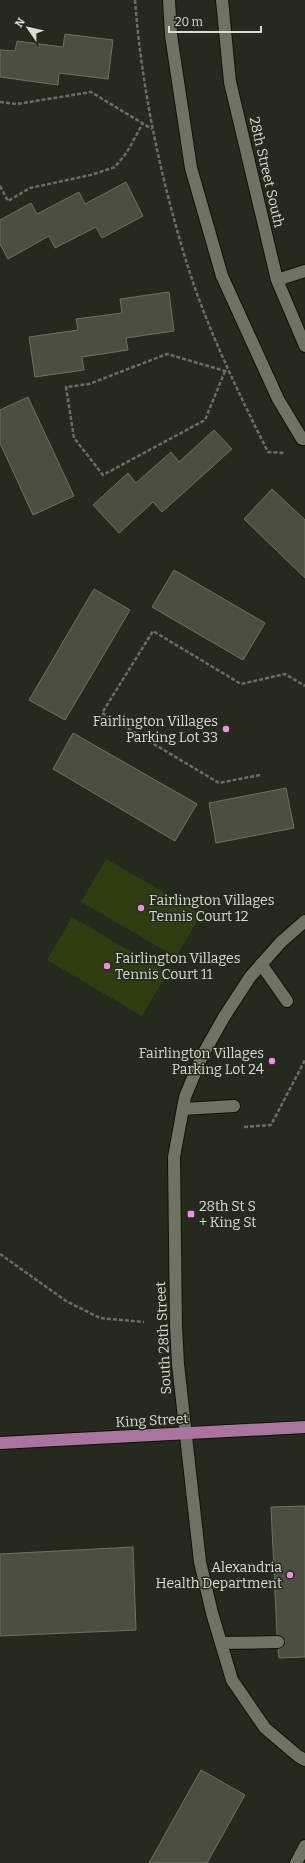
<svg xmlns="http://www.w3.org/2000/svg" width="305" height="1863" viewBox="0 0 305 1863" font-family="Bitter,serif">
<rect width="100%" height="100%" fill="#252b1c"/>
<!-- green -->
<path fill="#2f3e11" d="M106,859L201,914L176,957L81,902Z
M72,917L167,973L142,1016L47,960Z"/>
<!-- building -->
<path fill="#4a5040" stroke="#6b7261" d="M65,34L113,40L108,79L59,73L58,85L0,77V50L15,51L17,41L63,47Z
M126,182L143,216L102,238L96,227L55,248L49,236L8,259L0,244V220L31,203L37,214L79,192L85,204Z
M169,292L174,331L126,338L128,350L82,357L84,370L35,377L29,337L78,330L76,319L122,313L120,299Z
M28,397L74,496L33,515L0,443V410Z
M214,430L232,449L162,512L153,502L119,533L93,505L128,473L136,483L171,452L179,462Z
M272,489L305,520V578L244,519Z
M174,570L265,623L243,660L152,607Z
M94,589L130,610L65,720L29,700Z
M73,733L197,804L175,841L53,769Z
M286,788L294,828L216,843L209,803Z
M305,1506V1657L279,1658L278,1650L284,1646L285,1641L282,1636L277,1635L271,1507Z
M133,1547L136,1630L0,1636V1554Z
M201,1770L245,1795L207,1863H149Z"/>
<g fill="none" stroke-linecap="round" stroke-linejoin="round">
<defs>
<path id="minor" d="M169,0L171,35L191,168L222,276L278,399L302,439H305
M222,0L230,82L277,280L305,346
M277,280L305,271
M305,921L281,942L250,977L224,1017L202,1056L185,1097L174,1157L176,1326L178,1364L200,1562L212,1613L232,1680L265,1728L298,1756L305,1760
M261,964L287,1001
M183,1109L234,1106
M221,1643L278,1642
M296,1863L305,1846"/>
<path id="major" d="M0,1443L305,1427"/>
</defs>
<!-- minor casing -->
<use href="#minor" stroke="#0e1306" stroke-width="14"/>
<!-- major casing -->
<use href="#major" stroke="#0e1306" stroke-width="14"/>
<!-- path -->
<path stroke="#696e61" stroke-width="2.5" stroke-dasharray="4 2" stroke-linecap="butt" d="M135,0C141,80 157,160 179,237C187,265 196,293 207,320C225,365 246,408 268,452L285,453
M0,102L17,104L91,92L152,129
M0,186L8,201L30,188L91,175L115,167L127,152L143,123
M225,371L205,420L103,475L74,438L66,387L89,384L167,354L225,371L228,370
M260,775L219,783L102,713L153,631L241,684L285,674L305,686
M244,1127L271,1125L305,1060
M0,1254L66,1301L100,1318L144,1322"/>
<!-- minor -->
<use href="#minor" stroke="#6d7463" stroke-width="12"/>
<!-- major -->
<use href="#major" stroke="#aa73a0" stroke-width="12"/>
</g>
<!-- markers -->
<g fill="#f788ec" stroke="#252b1c" stroke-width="1.5">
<circle cx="226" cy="729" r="4"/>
<circle cx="141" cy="908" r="4"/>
<circle cx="107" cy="966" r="4"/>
<circle cx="272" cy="1061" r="4"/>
<rect x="187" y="1210" width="8" height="8" rx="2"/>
<circle cx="290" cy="1575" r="4"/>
</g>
<g text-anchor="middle" stroke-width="3" stroke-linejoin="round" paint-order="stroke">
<!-- street labels -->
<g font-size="14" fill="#d8dcd2" stroke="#252b1c">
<text transform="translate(267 172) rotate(77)" y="5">28th Street South</text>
<text transform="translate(163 1338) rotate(-93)" y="5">South 28th Street</text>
<text transform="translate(152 1420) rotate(-3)" y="5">King Street</text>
</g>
<!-- poi labels -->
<g font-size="14" fill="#d8dcd2" stroke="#252b1c" text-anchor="end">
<text x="218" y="726">Fairlington Villages<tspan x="218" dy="16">Parking Lot 33</tspan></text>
<text x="149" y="905" text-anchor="start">Fairlington Villages<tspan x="149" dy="16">Tennis Court 12</tspan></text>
<text x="115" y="963" text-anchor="start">Fairlington Villages<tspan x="115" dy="16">Tennis Court 11</tspan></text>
<text x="264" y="1058">Fairlington Villages<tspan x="264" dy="16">Parking Lot 24</tspan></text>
<text x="199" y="1211" text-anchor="start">28th St S<tspan x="199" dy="16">+ King St</tspan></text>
<text x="282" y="1572">Alexandria<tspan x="282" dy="16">Health Department</tspan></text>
</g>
</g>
<!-- north arrow -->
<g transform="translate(28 28) rotate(304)" stroke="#252b1c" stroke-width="3" paint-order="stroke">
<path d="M0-3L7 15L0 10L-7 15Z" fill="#d8dcd2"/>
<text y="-6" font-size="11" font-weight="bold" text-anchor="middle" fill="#d8dcd2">N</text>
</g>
<!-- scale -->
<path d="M169 26v6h92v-6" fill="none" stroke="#d8dcd2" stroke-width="2"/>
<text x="175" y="26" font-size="12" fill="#d8dcd2" stroke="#252b1c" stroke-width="3" paint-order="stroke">20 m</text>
</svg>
